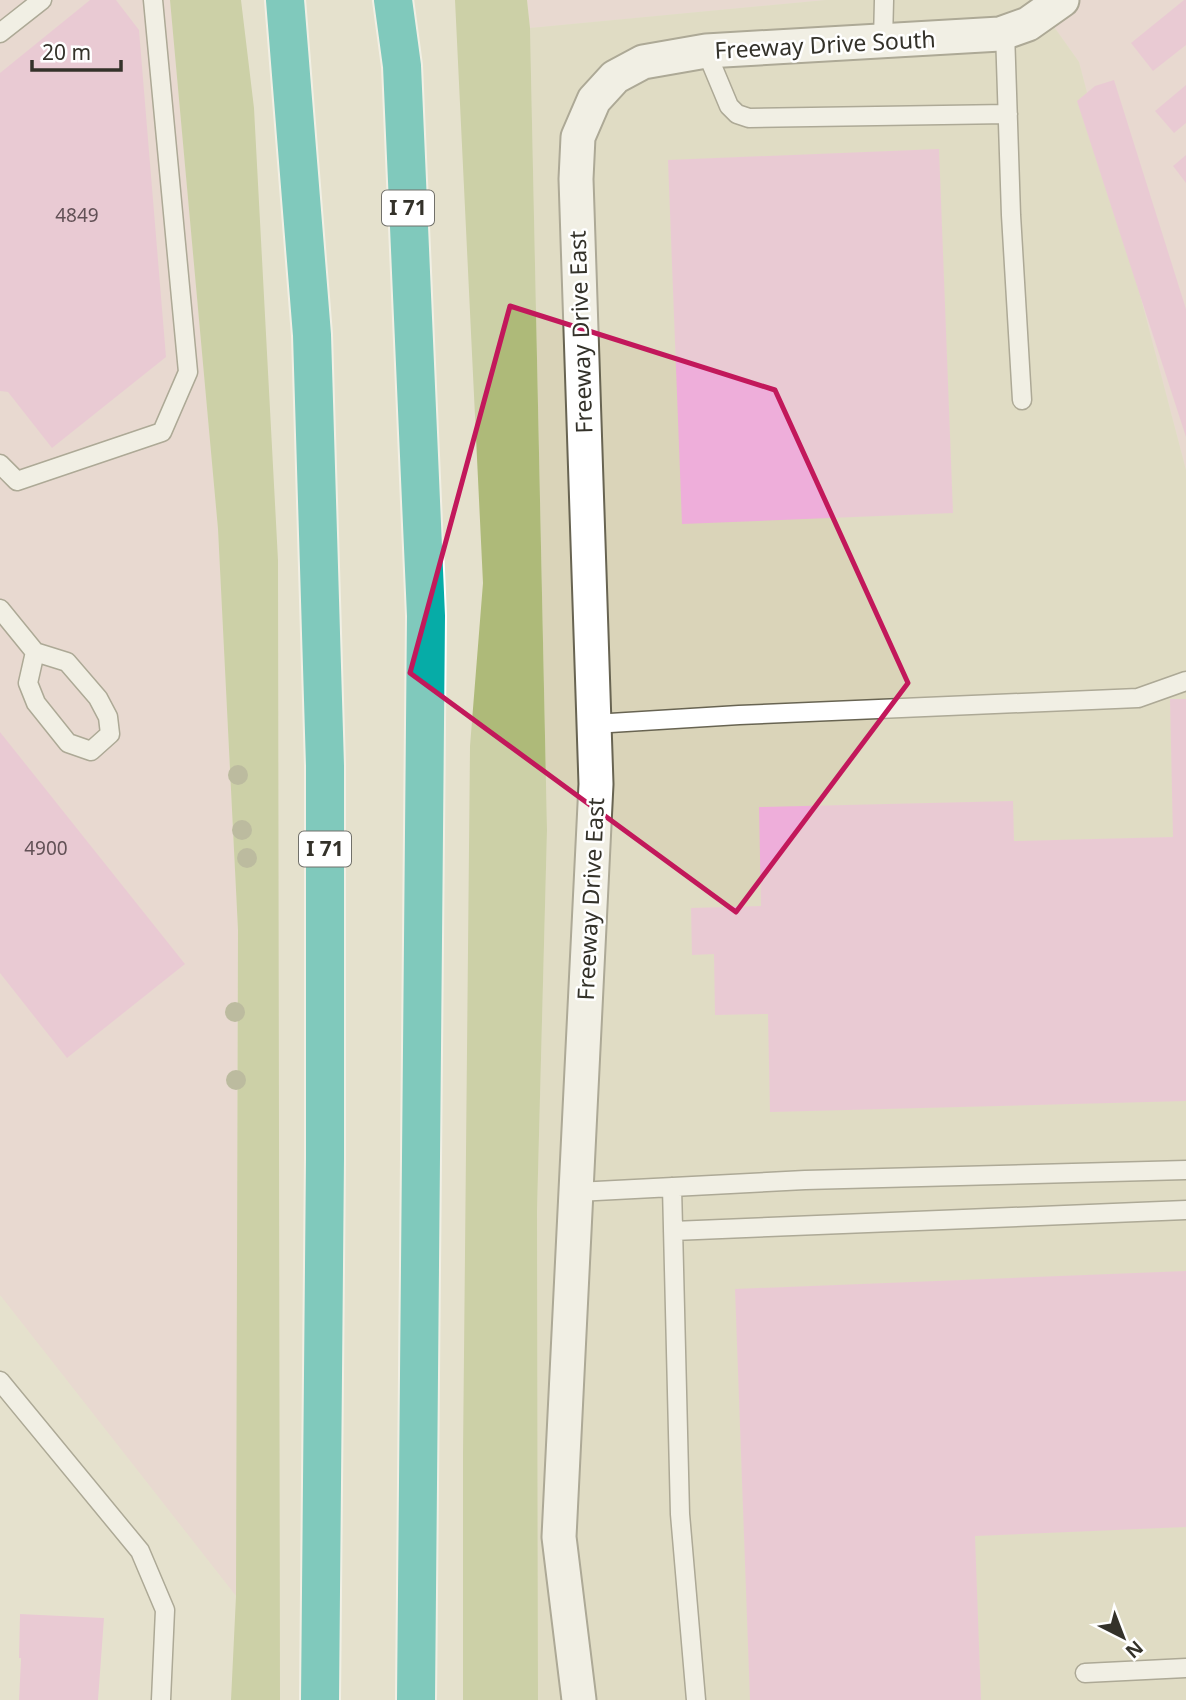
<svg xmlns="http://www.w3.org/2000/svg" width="1186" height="1700" viewBox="0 0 1186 1700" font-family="'Noto Sans',sans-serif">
<rect width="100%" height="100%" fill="#e5e1cd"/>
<!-- commercial -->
<path fill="#eacfd2" d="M0,0H170L218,529L238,930L236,1596L0,1295Z
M527,0H826L530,28Z
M1035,0H1186V470L1079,62Z"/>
<!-- built -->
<path fill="#dad4b9" d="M826,0H1035L1079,62L1186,470V1700H538L537,1212L547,830L530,28Z"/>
<!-- green -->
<path fill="#aeba79" d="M170,0H241L254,108L278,560L280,1700H231L236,1596L238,930L218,529Z
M455,0H527L530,28L547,830L537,1212L538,1700H463V1454L470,746L483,583Z"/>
<!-- building -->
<path fill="#eeaeda" d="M90,0H116L139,30L166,357L52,448L8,392L0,391V73Z
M1184,0H1186V45L1153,71L1131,43Z
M1114,80L1186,309V437L1077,101L1095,86Z
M1186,85V123L1174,133L1155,111Z
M939,149L953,513L682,524L668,160Z
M1186,155V183L1173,166Z
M1170,699H1186V1101L770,1112L768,1014L715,1015L714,954L692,955L691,908L761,906L759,807L1013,801L1014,841L1173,837Z
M0,732L185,964L67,1058L0,973Z
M1186,1271V1527L975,1536L981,1700H750L735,1289Z
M20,1614L104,1618L98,1700H19L21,1658H19Z"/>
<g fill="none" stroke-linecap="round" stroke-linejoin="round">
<defs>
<path id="lane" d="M1005,32L1011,215L1022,400
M0,33L42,0
M883,41L884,0
M706,51L729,106L737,114L749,118L1008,114
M0,464L17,481L162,432L188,372L153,0
M0,609L35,652L67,662L98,698L108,717L110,734L91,751L68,743L36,703L28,683L35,652
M594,724L739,715L1138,698L1186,681
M672,1187L680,1514L696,1700
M577,1192L805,1180L1186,1170
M673,1231L1186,1210
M0,1381L140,1551L165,1610L161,1700
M1085,1673L1186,1668"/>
<path id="street" d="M579,1700L559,1537L596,784L576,179L578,137L594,100L615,77L643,62L706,51L1000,34L1028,24L1062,0"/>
<path id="highway" d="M285,0L312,335L325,766V1158L320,1700
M393,0L402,66L426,616L416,1700"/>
</defs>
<!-- lane casing -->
<use href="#lane" stroke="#686452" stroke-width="21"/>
<!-- street casing -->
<use href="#street" stroke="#686452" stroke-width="37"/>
<!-- highway casing -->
<use href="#highway" stroke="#fff" stroke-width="42"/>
<!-- lane -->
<use href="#lane" stroke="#fff" stroke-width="18"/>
<!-- street -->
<use href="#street" stroke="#fff" stroke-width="33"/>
<!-- highway -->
<use href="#highway" stroke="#06aca7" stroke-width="38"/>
</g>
<!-- trees -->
<g fill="#8a8d67">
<circle cx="238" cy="775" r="10"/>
<circle cx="242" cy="830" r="10"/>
<circle cx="247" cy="858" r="10"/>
<circle cx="235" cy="1012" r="10"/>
<circle cx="236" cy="1080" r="10"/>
</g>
<!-- marked area -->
<path d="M0 0H1186V1700H0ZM510,306L775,390L908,683L736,912L410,673Z" fill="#e5e1cd" fill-opacity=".55" fill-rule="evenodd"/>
<path fill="none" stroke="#c2185b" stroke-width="5" stroke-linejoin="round" d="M510,306L775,390L908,683L736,912L410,673Z"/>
<g text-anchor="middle" stroke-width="5" stroke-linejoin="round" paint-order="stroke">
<!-- number labels -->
<g font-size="19" fill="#625156">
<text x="77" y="222">4849</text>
<text x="46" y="855">4900</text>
</g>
<!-- shield labels -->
<g fill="#fff" stroke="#71706a" stroke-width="2">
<rect x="382" y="190.5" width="52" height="35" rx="5"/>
<rect x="299" y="831.5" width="52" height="35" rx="5"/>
</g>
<g font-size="21" font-weight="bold" fill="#34322a">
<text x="408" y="215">I 71</text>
<text x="325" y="856">I 71</text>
</g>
<!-- street labels -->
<g font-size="23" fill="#34322a" stroke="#fff">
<text transform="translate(825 45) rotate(-3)" y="8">Freeway Drive South</text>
<text transform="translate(581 332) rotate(-92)" y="8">Freeway Drive East</text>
<text transform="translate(591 899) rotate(-87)" y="8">Freeway Drive East</text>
</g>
</g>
<!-- north arrow -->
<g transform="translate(1123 1637) rotate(138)" stroke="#ffffff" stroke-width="5" paint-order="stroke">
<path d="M0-5L12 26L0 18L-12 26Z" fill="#34322a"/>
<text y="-10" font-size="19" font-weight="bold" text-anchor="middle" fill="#34322a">N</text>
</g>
<!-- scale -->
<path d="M32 60v10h89v-10" fill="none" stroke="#34322a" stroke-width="3.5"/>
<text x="42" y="60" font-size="21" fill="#34322a" stroke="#ffffff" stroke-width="5" paint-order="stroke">20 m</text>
</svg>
